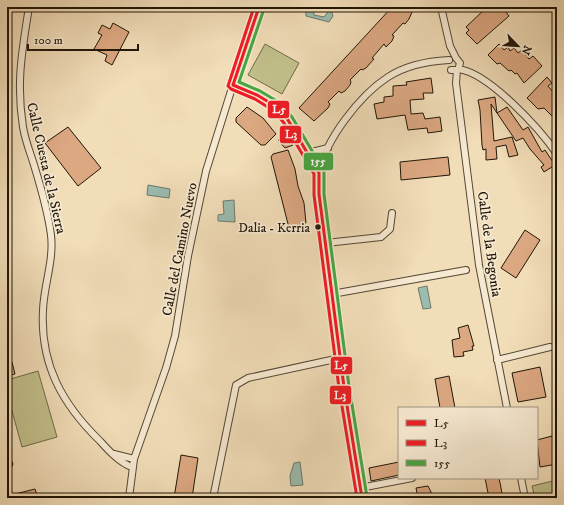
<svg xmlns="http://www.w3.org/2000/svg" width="564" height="505" viewBox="0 0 564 505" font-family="'IM FELL DW Pica',serif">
<rect width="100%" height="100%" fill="#f1ddb8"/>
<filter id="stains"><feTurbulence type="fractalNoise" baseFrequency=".005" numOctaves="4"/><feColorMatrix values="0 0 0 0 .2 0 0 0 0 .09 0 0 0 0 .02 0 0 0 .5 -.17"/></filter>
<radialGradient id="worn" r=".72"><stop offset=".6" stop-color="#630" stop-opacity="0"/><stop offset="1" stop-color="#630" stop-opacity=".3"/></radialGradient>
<!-- green -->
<path fill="#c1bf8a" stroke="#706a49" d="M265,44L299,63L282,94L248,75Z
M38,371L57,437L22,447L7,393V380Z
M557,480V498H535L532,486Z"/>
<!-- water -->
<path fill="#9bbcaf" stroke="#6a7a6c" d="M312,7H316L313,9L314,15L324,17L328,12V7H330L333,16L329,22L306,16V11Z
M148,185L170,189L169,198L147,195Z
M234,200L235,222L218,221V215L224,214L223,201Z
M427,286L431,308L423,309L418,288Z
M300,462L303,485L291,486L290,476L294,463Z"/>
<!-- building -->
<path fill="#dca882" stroke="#201608" d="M392,7H412V12L409,19L405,24L403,23L392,35L394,36L392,41L386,47L384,44L372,58L374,59L366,68L362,70L361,69L350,80L351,82L350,85L345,91L341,93L339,91L328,102L330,104L328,108L314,121L299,108Z
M487,7H502L509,16L477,44L466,33L469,30L466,27Z
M113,23L129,32L112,65L105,61L107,55L94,49L102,35L98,33L102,25L110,29Z
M499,44L504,50L508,47L510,51L514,48L518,53L522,50L529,59L533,56L542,66L524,83L517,73L515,74L511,70L509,71L500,63L497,64L488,55Z
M547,77L552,83L548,86L557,97L553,103L557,107V121L544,108L538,109L527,98Z
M431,78L433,93H423L424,99L410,100L411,114L423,113L425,119L440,117L442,131L428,133L427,128L408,130L405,115L377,119L374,104L384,102V97L393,96V86L407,85L406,82Z
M495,97L497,113L491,104L494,141L512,137L518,155L509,157L506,145L496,147L497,159L486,160V149L483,150L482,145L480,110L478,100Z
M247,107L263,118L276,134L265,145H261L236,122V118Z
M507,107L523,130L528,127L542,152L545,150L555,165L544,172L541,167L544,165L530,149L523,138L516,141L497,113Z
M68,127L101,168L78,186L45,143Z
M285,133L291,137L293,145L285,148L278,140Z
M288,150L295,169L298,186L304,203L306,223L291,227L288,224L271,157L273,154Z
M448,157L450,175L401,180L400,162Z
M525,230L540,240L516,278L501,268Z
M468,325L474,346H472L473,350L463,352L464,356L454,357L452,340L460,338L458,328Z
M12,362L15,374L7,376V363Z
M540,367L546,397L518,402L512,373Z
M449,376L455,408H440L435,379Z
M552,436L553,440L556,439L557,447V464L540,467L537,440Z
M7,450L13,464L7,477Z
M181,455L198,458L192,498H174Z
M399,462V475L371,481L369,468Z
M485,478H499L503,498H489Z
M428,486L434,498H418L416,488Z
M35,489L38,498H8L7,496Z"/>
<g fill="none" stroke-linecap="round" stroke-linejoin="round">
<defs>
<path id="street" d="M29,7C22,51 16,83 23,127C25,140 30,152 34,165C41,188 48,211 51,235C54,261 44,284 43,310C40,364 62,404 100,441C109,451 120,463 132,467
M441,7L450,46L456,58L460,63L458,70H451
M458,69C488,72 540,129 557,154
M457,70L456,83L479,265L507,408
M233,85C272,101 283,110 304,146C309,155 313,165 319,173
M307,151H316L328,148
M326,243L381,237L390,229L392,213
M332,294L466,270
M497,360L550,347
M114,454L134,459
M521,478L525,498
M360,488L412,478
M129,498L134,459L166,368L175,336L188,256L206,171L251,27L259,7
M213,498L236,385L248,378L340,358
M362,498L344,387L319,194C319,187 318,180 319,173C325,140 360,95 388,77C405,66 429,61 449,60"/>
</defs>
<!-- street casing -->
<use href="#street" stroke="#544834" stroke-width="8"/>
<!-- street -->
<use href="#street" stroke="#f6e9d1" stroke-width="6"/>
<defs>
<path id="bus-1" d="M259,7L233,85L257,95L277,107L288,120L319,173V194L344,387L362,498"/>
<path id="bus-2" d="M254,7L228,86L231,89L255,99L274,111L284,123L314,174V195L339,388L357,498"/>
<path id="bus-3" d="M264,9L239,82L260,91L280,103L292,117L324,171V194L349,386L367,497"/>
</defs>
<!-- bus-1 casing -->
<use href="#bus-1" stroke="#f6e9d1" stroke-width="6"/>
<!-- bus-2 casing -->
<use href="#bus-2" stroke="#f6e9d1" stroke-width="6"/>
<!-- bus-3 casing -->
<use href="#bus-3" stroke="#f6e9d1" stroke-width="6"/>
<!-- bus-1 -->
<use href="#bus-1" stroke="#ee1c25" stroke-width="3"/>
<!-- bus-2 -->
<use href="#bus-2" stroke="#ee1c25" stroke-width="3"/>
<!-- bus-3 -->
<use href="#bus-3" stroke="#46a741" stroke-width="3"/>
</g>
<!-- markers -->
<circle fill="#201608" stroke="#f6e9d1" stroke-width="1.5" cx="318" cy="227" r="3.5"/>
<g text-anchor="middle" stroke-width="3.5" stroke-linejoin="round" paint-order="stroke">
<!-- bus labels -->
<g font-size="13" fill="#201608" stroke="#f6e9d1" text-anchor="end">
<text x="310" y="232">Dalia - Kerria</text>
</g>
<!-- street labels -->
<g font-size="14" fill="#201608" stroke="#f6e9d1">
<text transform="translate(47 168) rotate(77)" y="5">Calle Cuesta de la Sierra</text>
<text transform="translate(490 244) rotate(82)" y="5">Calle de la Begonia</text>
<text transform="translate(179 249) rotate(-79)" y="5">Calle del Camino Nuevo</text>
</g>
</g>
<g stroke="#f6e9d1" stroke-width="1.5">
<rect x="267" y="100" width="23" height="19" rx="4" fill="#ee1c25"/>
<rect x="279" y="125" width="23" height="19" rx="4" fill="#ee1c25"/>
<rect x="303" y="152" width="31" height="19" rx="4" fill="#46a741"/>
<rect x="330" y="356" width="23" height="19" rx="4" fill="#ee1c25"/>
<rect x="329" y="385" width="23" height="20" rx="4" fill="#ee1c25"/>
</g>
<g font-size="11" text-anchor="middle" font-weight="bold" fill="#fff">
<text x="279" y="113">L5</text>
<text x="291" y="138">L3</text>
<text x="318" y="165">155</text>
<text x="341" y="369">L5</text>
<text x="340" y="399">L3</text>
</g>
<!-- margin -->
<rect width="564" height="505" fill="none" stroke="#f1ddb8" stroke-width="24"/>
<rect x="8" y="8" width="548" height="489" fill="none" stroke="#201608" stroke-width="2"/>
<rect x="12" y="12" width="540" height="481" fill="none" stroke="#201608"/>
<!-- legend -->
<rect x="398" y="407" width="140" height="72" fill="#f6e9d1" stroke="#a09581"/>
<rect x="406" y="420" width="20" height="6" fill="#ee1c25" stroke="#a09581"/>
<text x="434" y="427" font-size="12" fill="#201608">L5</text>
<rect x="406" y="440" width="20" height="6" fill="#ee1c25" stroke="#a09581"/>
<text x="434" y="447" font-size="12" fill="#201608">L3</text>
<rect x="406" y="460" width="20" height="6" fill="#46a741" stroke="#a09581"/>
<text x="434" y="467" font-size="12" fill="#201608">155</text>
<!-- north arrow -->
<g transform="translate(518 46) rotate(115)" stroke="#f6e9d1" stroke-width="3" paint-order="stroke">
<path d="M0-3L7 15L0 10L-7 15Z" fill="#201608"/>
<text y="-6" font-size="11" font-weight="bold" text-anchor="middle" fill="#201608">N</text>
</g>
<!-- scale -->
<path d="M28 44v6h110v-6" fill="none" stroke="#201608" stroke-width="2"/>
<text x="34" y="44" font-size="12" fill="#201608" stroke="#f6e9d1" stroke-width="3" paint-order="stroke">100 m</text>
<rect width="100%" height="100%" filter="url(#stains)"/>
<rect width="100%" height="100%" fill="url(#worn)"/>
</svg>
